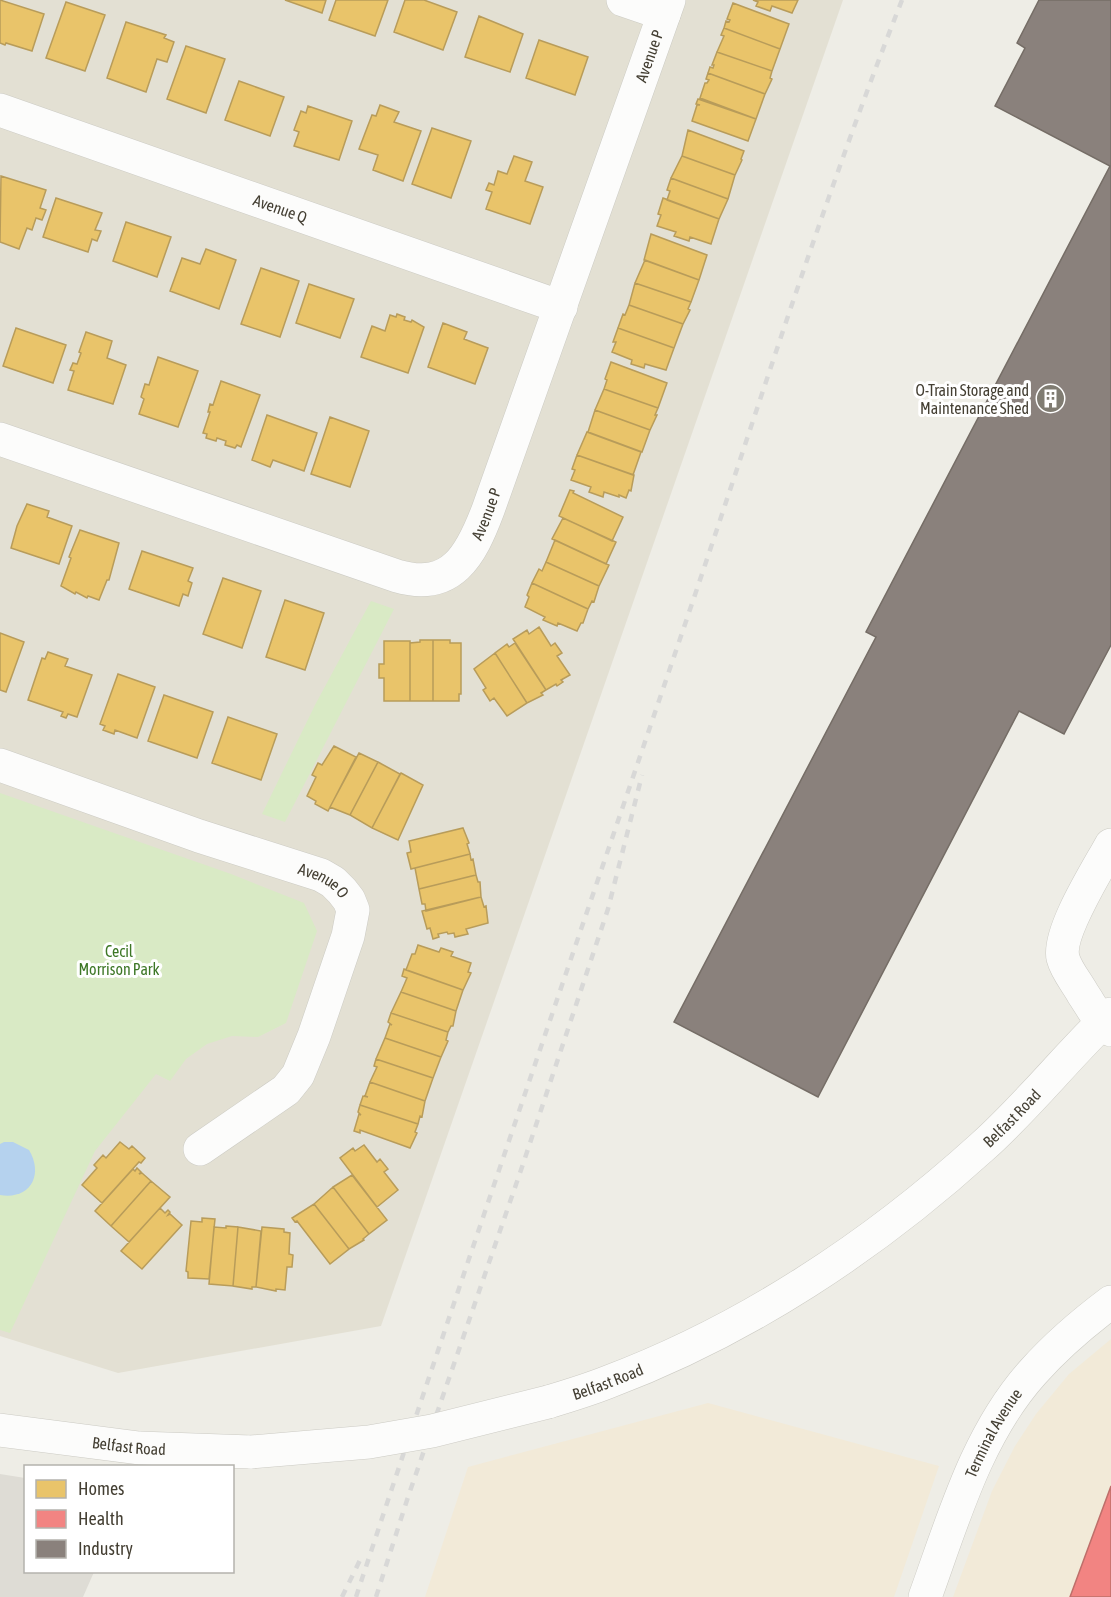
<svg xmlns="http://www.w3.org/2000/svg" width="1111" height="1597" viewBox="0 0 1111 1597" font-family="'Asap Condensed',sans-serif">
<rect width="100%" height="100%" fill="#eeede6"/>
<!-- residential -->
<path fill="#e3e0d3" d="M0,0H843L381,1326L118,1373L0,1336Z"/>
<!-- commercial -->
<path fill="#f2ead8" d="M1111,1339V1597H953L992,1491L1015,1446L1036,1414L1069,1374Z
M708,1403L939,1466L894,1597H425L468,1467Z"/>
<!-- industrial -->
<path fill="#dedcd5" d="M0,1474L25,1478L26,1572H94L83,1597H0Z"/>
<!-- green -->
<path fill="#d9eac5" d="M371,601L394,609L285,822L262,814L315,705Z
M0,793L231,874L304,903L317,931L286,1023L258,1037L232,1036L207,1044L186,1059L170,1081L156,1074L95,1151L10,1333L0,1330Z"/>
<!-- water -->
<path fill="#b5d2ee" d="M4,1142H13L29,1150C44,1175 30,1200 0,1195V1144Z"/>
<!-- homes -->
<path fill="#e9c46a" stroke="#b89c5a" stroke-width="1.5" d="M0,0L44,14L32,51L6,43L5,45L0,43Z
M285,0H326L322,13Z
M336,0H388L375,36L329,20Z
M405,0H424L457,12L443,50L394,32Z
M753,0H798L792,13L772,6L770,11L756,6L758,2Z
M66,2L105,15L85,71L46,58Z
M733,3L789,24L780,49L724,28L726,21L729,22L730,20L727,19Z
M479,16L523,34L510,72L465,57Z
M126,22L166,35L164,38L174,42L167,62L157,59L146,92L107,78Z
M724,28L780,49L772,71L717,52L724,36L721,35Z
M539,40L588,57L575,95L526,78Z
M186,46L225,59L206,113L167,99Z
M717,52L772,71L770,78L772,79L765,94L708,73L710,67L713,68L714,65H712Z
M708,73L765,94L756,119L700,98L705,83H707L709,80L706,79Z
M239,81L284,97L270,136L225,120Z
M698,99L756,119L748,141L692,121L697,105H700L696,104Z
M380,105L399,112L394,122L421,131L403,181L373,170L378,155L359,149L372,115L376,116Z
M308,106L352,121L339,160L294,146L299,132L294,130L301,111L306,113Z
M432,128L471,141L451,198L412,184Z
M688,130L744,151L741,159L742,160L735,175L682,156Z
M514,156L532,162L525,181L543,187L530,224L486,209L492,192L486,190L489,183L494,185L498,171L507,174Z
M682,156L735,175L728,199L671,178Z
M1,176L46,190L40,208L46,210L42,220L36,218L32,230L27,228L19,249L0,242Z
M671,178L728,199L719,219L667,200L670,191L667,190Z
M56,198L102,213L95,230L101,231L97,241L92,239L88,252L43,237Z
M663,198L719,219L711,244L690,237L689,241L674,236L676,232L657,226L661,215L658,214Z
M126,222L171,237L157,277L113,261Z
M651,234L707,255L699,280L644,260Z
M206,249L236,260L219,309L170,291L182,258L200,264Z
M645,260L699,280L691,302L635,283Z
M261,268L299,281L280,337L241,324Z
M635,283L691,302L688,309L690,310L683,324L629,305Z
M309,284L354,299L340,338L296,323Z
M629,305L683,324L674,348L618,328L623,314L625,315Z
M397,314L405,317L404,320L411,322L412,320L424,327L408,373L361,357L372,326L385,331L390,315L396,317Z
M443,323L467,332L464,339L488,348L475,384L428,367Z
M16,328L66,345L53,383L3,366Z
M618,328L674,348L666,370L645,364L644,368L631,364L632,360L612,352L616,342H613Z
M86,332L112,341L107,358L126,365L113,404L68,390L74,371L70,370L73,363L77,364L81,353L79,352Z
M158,357L198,371L178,427L139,414L144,399L141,397L145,384L149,385Z
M611,362L667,383L658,408L604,389L607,380L605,379Z
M221,381L260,395L241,447L237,445L235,448L225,445L226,441L217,438L216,441L206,438L207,434L203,433L210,412H208L210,404L213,405Z
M604,389L658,408L655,415H657L650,430L595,410Z
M595,410L650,430L642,452L588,432Z
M267,415L317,433L304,471L273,460L270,467L252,460Z
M330,417L369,431L350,487L311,474Z
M587,432L641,452L633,475L577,455Z
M577,455L634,475L631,491L629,490L626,498L619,495V497L604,492L603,497L589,492L591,487L571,480L575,470L572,469Z
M570,490L574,491L573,493L623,517L612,541L559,516Z
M27,504L49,511L47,517L72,526L59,564L11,548L17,526Z
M563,518L616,542L606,564L552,539Z
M80,530L119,543L109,580H107L99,600L88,596L87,598L76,592L75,594L61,586L71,558L69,557Z
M555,540L609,565L599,586L546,562Z
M142,551L193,568L188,581L192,583L188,596L183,594L179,606L129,589Z
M546,562L599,586L594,602L592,601L588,609L532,583L539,569L542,571Z
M223,578L261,591L242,648L203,634Z
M532,583L588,609L583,623H581L577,631L558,623L557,626L543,620L545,617L525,607L529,597L527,595Z
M285,600L324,613L305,670L266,657Z
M539,627L551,646L555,643L562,653L557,656L570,675L561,680L563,682L557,686L556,684L546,690L513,639L527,630L529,634Z
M0,633L24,642L6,692L0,690Z
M420,640H433V701H410V643L420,642Z
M433,640H450V643H461V694H459V701H433Z
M384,641H410V701H384V678H379V664H384Z
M515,643L546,690L541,693L543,695L527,703L495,653L507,644L509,647Z
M48,652L68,659L65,666L92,675L77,717L68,714L66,718L61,716L63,712L28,700L42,658L45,659Z
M495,653L527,703L507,716L494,698L490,701L483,690L486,688L474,669Z
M118,674L155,687L137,738L115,730L114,734L103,730L105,726L100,724Z
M164,695L213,712L197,758L148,741Z
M228,717L277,734L261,780L212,763Z
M334,746L356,757L328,811L315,804L316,801L307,796L316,777L312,775L318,763L322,765Z
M359,753L378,762L350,815L330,807Z
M378,762L400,774L372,828L350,815Z
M401,773L423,785L398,840L372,828Z
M463,828L469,843L467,844L470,854L411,869L407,853L411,852L409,841Z
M470,854L471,860L473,859L476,875L419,889L415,868Z
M476,875L478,882H480L481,897L426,911L425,904H422L419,889Z
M481,897L484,907L486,906L488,923L466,929L468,934L455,937L454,933L448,934L447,932L438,934L439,937L433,939L430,928L427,929L422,911Z
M418,945L439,952L441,948L453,952L451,956L471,963L468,972L471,973L463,990L406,970L412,954H415Z
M404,969L463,990L456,1011L401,992L407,978L402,976Z
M401,992L456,1011L453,1026H451L448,1032L391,1013Z
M391,1013L448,1032L446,1040L448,1041L441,1057L385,1038L390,1024L392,1025L388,1022Z
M385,1038L441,1057L433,1078L376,1059Z
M376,1059L433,1078L425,1101L370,1082L377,1067L374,1066Z
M370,1082L425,1101L422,1117L420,1116L418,1124L360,1105L363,1096L368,1097L365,1096Z
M360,1105L418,1124L415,1132L417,1133L410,1148L360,1130V1133L354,1131L359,1114L361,1115L358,1112Z
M120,1142L129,1149L132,1146L145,1158L141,1163L139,1162L102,1203L82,1185L97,1168L94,1165L103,1155L106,1158Z
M364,1145L377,1162L380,1159L388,1169L384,1172L398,1190L377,1207L340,1158L353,1148L355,1151Z
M137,1168L141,1172L139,1174L142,1173L151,1181L111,1226L95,1211L133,1169L135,1171Z
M352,1175L387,1220L369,1234L333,1187Z
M151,1181L170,1197L129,1242L111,1226Z
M333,1187L369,1234L363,1239L364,1240L349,1249L314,1204Z
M314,1204L349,1249L330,1264L297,1221L295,1222L292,1218Z
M160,1208L165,1213L168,1210L170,1212L168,1215L170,1214L182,1225L142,1269L121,1251Z
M202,1218L215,1219L209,1279L188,1278V1272L186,1271L191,1221L202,1222Z
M226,1226L238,1227L233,1286L209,1284L214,1227L226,1228Z
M238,1227L261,1231L256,1287H252V1289L233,1286Z
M262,1227L284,1229V1232L290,1233L289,1254L293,1255L292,1267H287L285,1290L276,1289V1291L256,1287Z"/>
<!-- health -->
<path fill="#f28482" stroke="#be6f6a" stroke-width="1.5" d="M1111,1486V1597H1070Z"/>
<!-- industry -->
<path fill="#8a817c" stroke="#756d66" stroke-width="1.5" d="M1039,0H1111V645L1064,734L1019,711L818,1097L674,1022L876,637L866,632L1110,166L995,106L1025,48L1017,43Z"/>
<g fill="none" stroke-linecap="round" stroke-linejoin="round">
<defs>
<g id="minor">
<path d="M623,0L664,14"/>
<path id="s1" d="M0,110L561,307"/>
<path id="s2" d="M0,439L397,576C452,592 471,555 488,510L669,0"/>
<path id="s3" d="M0,765L199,836L321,875L333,882L342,891L349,900L353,910L348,936L314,1036L298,1075L286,1090L200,1149"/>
<path d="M1111,845C1098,869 1057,933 1063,958C1066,970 1077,983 1083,994C1092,1007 1098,1021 1111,1030"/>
<path id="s4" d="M548,1402C568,1396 588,1390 608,1382C746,1330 873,1246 982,1147C1028,1106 1066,1057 1111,1014"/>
<path id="s5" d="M0,1430L139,1448L251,1452"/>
<path id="s6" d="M925,1597C953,1520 977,1434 1033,1372C1056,1346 1083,1323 1111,1302"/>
</g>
</defs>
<!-- minor casing -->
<use href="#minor" stroke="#cccbc4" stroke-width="34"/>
<!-- minor -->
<use href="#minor" stroke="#fcfcfb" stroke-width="33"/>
<!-- rail -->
<path stroke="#d8d8d7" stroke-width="4.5" stroke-dasharray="8 8" stroke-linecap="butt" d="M342,1597L362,1556
M356,1597C462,1275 573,954 682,633C754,422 820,208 902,0
M376,1597L408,1497L521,1170L608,909L642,775"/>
<defs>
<path id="minor-bridge" d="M251,1452L369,1442L432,1431L548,1402"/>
</defs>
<!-- minor-bridge casing -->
<use href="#minor-bridge" stroke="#cccbc4" stroke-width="34" stroke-linecap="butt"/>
<!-- minor-bridge -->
<use href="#minor-bridge" stroke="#fcfcfb" stroke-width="33"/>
</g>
<!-- icons -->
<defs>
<symbol id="building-disc" viewBox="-11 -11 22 22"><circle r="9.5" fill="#807c72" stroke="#fff"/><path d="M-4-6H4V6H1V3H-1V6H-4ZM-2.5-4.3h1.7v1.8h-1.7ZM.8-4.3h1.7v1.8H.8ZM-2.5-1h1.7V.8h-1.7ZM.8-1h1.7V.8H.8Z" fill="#fff"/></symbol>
</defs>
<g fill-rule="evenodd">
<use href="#building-disc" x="1034" y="382" width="33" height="33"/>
</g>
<g text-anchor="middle" stroke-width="6" stroke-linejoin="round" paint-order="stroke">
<!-- street labels -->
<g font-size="16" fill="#443f33" stroke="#fff">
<text dy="6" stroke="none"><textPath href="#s2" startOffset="1030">Avenue P</textPath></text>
<text dy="6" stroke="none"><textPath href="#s1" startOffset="297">Avenue Q</textPath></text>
<text dy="6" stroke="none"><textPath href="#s2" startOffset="544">Avenue P</textPath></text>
<text dy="6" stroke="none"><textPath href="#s3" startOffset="344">Avenue O</textPath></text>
<text dy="6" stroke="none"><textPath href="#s4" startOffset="549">Belfast Road</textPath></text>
<text dy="6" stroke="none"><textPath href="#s4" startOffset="63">Belfast Road</textPath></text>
<text dy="6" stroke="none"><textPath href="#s6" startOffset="178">Terminal Avenue</textPath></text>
<text dy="6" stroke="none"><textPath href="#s5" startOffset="130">Belfast Road</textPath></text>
</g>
<!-- poi labels -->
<g font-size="16" fill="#443f33" stroke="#fff" text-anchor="end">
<text x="1029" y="396">O-Train Storage and<tspan x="1029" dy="18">Maintenance Shed</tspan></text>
</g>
<!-- park labels -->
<g font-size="16" fill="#3d7726" stroke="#fff">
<text x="119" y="957">Cecil<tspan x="119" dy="18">Morrison Park</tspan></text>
</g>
</g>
<!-- legend -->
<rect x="24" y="1465" width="210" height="108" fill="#ffffff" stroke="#b4b2ad" stroke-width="1.5"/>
<rect x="36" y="1480" width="30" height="18" fill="#e9c46a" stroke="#b4b2ad" stroke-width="1.5"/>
<text x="78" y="1495" font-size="18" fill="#443f33">Homes</text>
<rect x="36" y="1510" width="30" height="18" fill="#f28482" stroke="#b4b2ad" stroke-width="1.5"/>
<text x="78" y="1525" font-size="18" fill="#443f33">Health</text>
<rect x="36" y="1540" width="30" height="18" fill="#8a817c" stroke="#b4b2ad" stroke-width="1.5"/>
<text x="78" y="1555" font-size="18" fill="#443f33">Industry</text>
</svg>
